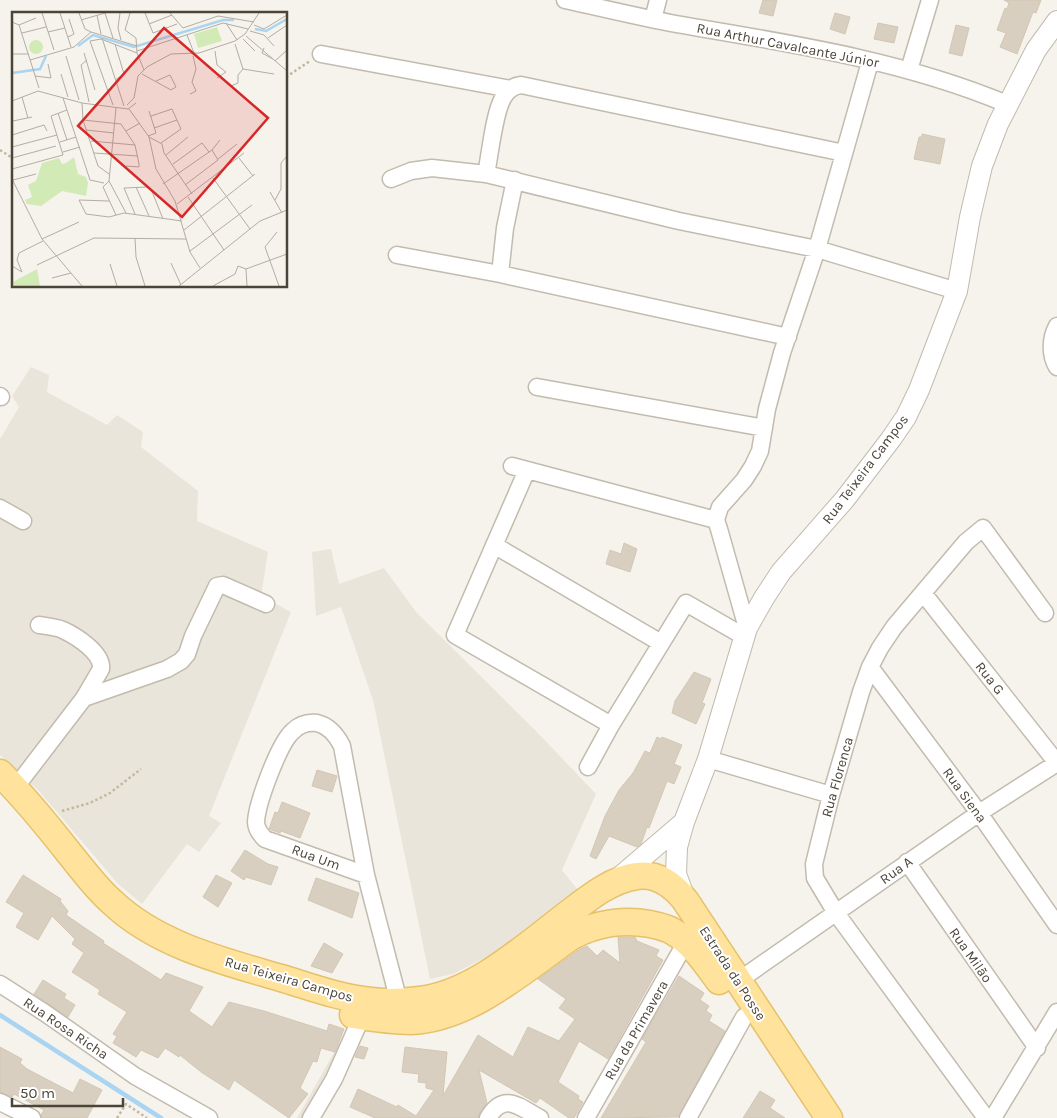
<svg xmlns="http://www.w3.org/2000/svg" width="1057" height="1118" viewBox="0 0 1057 1118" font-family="Karla,sans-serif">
<rect width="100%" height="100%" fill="#f6f3ec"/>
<!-- residential -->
<path fill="#eae5da" d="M31,367L49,375L47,392L107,425L117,415L143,432L141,447L198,491L197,521L268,552L261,596L291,612L209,816L221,823L199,852L187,844L142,904L118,884L39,791L0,755V439L19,407L12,396Z
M331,549L339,584L384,568L416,612L537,732L596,794L562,870L581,894L520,940L453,974L430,979L373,700L341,607L316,616L312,552Z
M350,1024L367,1027L321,1118H297Z"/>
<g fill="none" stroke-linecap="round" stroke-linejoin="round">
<!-- stream -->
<path stroke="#a9d4f2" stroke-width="4.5" d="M0,1015L161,1118"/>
</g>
<!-- building -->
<path fill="#d8cfc1" stroke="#d3c7b4" d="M763,0H777L773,16L759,13Z
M1004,0H1041L1036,13L1033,12L1017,54L1000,47L1006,33L997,30L1005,8L1007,9L1009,3Z
M835,13L850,17L845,34L830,29Z
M878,23L898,27L894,43L874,39Z
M956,25L969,28L962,56L949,53Z
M922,134L945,139L940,164L914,159L919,137H922Z
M624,543L637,549L630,572L606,564L610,550L621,554Z
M694,672L711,679L702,703L705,704L696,724L672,713L675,701Z
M657,737L661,739L662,737L682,745L674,764L681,767L674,784L667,781L649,828L647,827L641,844L637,847L609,836L596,859L590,856L605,816L619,790L633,773L645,751L650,753Z
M317,770L337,776L332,792L312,786Z
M282,802L310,813L300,838L281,831L280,833L269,829L275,812L278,813Z
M245,850L268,864L278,867L271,885L246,877L244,880L231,871Z
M23,875L61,899L60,901L68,911L66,915L104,941L103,943L161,980L166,973L203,987L189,1011L212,1027L229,1002L264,1011L327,1031L329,1024L344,1029L335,1052L321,1048L317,1062L313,1061L300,1088L308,1094L289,1118L234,1080L229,1090L201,1072L180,1055L179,1057L165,1048L158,1058L141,1050L136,1057L113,1043L117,1036L113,1034L127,1012L98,994L100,990L72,972L84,953L72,944L75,939L52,916L38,940L16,927L24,913L6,902Z
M216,875L232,883L218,907L203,897Z
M316,878L359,893L352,918L308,900Z
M618,937H635L637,941L659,950L656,956L663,960L608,1059L579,1041L558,1082L579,1096L578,1099L583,1102L574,1118H569L540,1098L536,1103L479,1070L487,1103L480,1112L478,1118H375L350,1107L358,1089L397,1107L398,1105L416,1116L434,1090L426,1088V1083L418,1082L419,1074L402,1072L405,1047L447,1052L443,1096L478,1035L513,1057L528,1027L559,1041L575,1019L559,1008L566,999L538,979L580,949L587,946L597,956L603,950L620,963Z
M324,943L343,954L332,973L311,966Z
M679,976L704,993L700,1000L709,1006L706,1011L712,1015L709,1021L725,1031L678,1117L601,1118L646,1042L642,1039Z
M43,980L66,994L64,998L75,1005L68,1017L34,994Z
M360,1046L368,1048L364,1059L355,1057Z
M0,1047L22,1059L20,1063L27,1069L73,1093L80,1079L102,1090L87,1118H42L41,1115L44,1110L14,1094L12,1097L0,1092Z
M760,1091L775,1100L770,1108L785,1118H743Z"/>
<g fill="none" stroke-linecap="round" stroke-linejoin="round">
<defs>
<path id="minor" d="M565,0C602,8 639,17 676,24C788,43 902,60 1007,104
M653,19L658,0
M321,54L510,89
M909,70L930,0
M486,174C490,155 494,113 503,98C507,90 513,86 521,85L844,153
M391,179L411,171L432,168L486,174L679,221L817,249L957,291
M515,180L505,228L500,274L788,337
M397,255L500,274
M1057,326C1050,339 1050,355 1057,367
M537,387L764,428
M0,396L1,397
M512,466L716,520
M527,470L455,635L611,725
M0,508L23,521
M494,545L661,643
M39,625C47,626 56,627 63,630C76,636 103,653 101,669L84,698
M747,628L719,529L716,520L720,507L744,480L753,466L760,451L767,409L782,353L817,249L870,62
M870,667L979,813L1057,925
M708,759L831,795
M588,767L611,725L686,603L745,637
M15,788L84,698L167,669L181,661L187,654L193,636L217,586L223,585L266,604
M907,862L1037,1048
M366,875L265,839C260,834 256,829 256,822C257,803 279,743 293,731C300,724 308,722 317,723C330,726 337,736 342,746L366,875L399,1002
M738,981L979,813L1057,763L923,593
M0,984L45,1013L135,1076L209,1118
M0,1102L32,1118
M311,1118L334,1079L362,1016
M488,1118C504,1091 519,1107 540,1118
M586,1118L686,942
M688,1118L744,1017
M986,1118L836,913L815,878L814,864L831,795L861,692L870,667L880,648L894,627L966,542L983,528L1045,613
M993,1118L1057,1012"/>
<path id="tertiary" d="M615,881L684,822
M685,899L676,874L677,847L684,822L708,759L747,628L764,598L781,572L845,499L891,439L906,417L919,390L957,291L970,217L982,166L998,124L1036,50L1057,21"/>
<path id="primary" d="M0,773C25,798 47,825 69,853C83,870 96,888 112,902C157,945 223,961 281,978C311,987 340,998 371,1001C388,1003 404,1002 420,1000C476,993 529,943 573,910C591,896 613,879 637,876C657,873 673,885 685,900L829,1118
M353,1015C372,1018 391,1021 411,1021C470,1019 526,968 572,936C598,923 622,919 650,924C658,926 665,927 672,931C692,942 706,963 719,981"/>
</defs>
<!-- minor casing -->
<use href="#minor" stroke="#c2bbae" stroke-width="19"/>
<!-- tertiary casing -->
<use href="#tertiary" stroke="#c2bbae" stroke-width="22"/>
<!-- primary casing -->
<use href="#primary" stroke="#e6c16a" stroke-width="29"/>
<!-- path -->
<path stroke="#c4b79f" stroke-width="2.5" stroke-dasharray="2.5 2.5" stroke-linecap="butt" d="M286,77L310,61
M0,150L14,159
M62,811L90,803L110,793L141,769
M117,1118L126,1104L147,1118"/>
<!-- minor -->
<use href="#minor" stroke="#fff" stroke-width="16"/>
<!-- tertiary -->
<use href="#tertiary" stroke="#fff" stroke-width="20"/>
<!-- primary -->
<use href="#primary" stroke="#ffe39c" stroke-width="26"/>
</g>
<g text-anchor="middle" stroke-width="4" stroke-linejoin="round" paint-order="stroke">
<!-- street labels -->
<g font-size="14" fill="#4b4439" stroke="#fff">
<text transform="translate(788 45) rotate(11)" y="5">Rua Arthur Cavalcante Júnior</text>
<text transform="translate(865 469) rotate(-53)" y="5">Rua Teixeira Campos</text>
<text transform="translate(990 678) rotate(52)" y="5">Rua G</text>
<text transform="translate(837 777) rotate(-74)" y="5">Rua Florenca</text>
<text transform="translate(965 795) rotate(54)" y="5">Rua Siena</text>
<text transform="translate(316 857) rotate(20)" y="5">Rua Um</text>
<text transform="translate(896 870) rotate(-36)" y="5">Rua A</text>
<text transform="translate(971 955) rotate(55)" y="5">Rua Milão</text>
<text transform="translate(733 973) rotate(57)" y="5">Estrada da Posse</text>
<text transform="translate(289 979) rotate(16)" y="5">Rua Teixeira Campos</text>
<text transform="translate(66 1028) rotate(34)" y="5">Rua Rosa Richa</text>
<text transform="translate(636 1030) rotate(-60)" y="5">Rua da Primavera</text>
</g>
</g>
<!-- overview -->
<g transform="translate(12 12)">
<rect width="275" height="275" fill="#f6f3ec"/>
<path d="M205,15L210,29L186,36L182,22ZM17 35a7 7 0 1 1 14 0a7 7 0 1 1-14 0ZM62,145L66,162L74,165L76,171L74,184L50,179L29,194L15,192L13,188L20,185L16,173L24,169L30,151L47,146L50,152L54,151Z" fill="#d2eab5"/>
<path d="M25,257L28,274H2L1,270Z" fill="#d2eab5"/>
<path fill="none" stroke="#a9d4f2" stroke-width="2.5" d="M243,17L254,19L275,7M66,34L81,23L122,35L211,8H222M0,61L28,57L34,44"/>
<path fill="none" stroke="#b2ada4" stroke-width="1" d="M30,1L42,38M48,1L59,35M67,1L73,17L79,20M93,1L101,26M108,1L106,16L109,28M118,1L113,18L124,26L125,41L132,58M133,1L141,21L165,12M158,1L171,16L206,4L242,10M85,3L89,22M69,8L93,1M0,10L7,13L27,76M214,11L225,28M137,12L160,3M7,13L24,6M242,13L252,17L275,3M238,19L252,23L262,34M36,20L53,16M10,21L34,15M175,23L182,41M234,24L275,59M56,25L62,22L57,7M90,26L112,94M256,26L275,13M231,27L243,39M103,32L112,62L103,68M223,32L231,57L262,62M252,36L250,41L261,47M125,39L211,11L236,17M203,39L205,53L214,60L205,66M72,41L83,78M0,42H17M54,44L67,88M18,48L62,35L79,20L125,34M75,48L69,53L77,90M263,49L275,38M49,62L56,85M130,62L159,78L164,75L158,63L144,69M23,64L39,66L36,52M219,74L226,71V63L231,57M178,82L184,79L180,70L184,57L181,44M10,85L16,106M51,86L78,168L92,171M0,89L26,79L70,91L116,97L124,91M70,91L71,108L86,154L97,162M101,93L78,29L89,27L125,41M115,93L122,86L126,64L135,55L159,42L187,41L223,29L233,22L247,1M104,96L97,169L114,201M117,97L137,125L144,157L163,189L178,240L188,256M46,101L55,128M139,104L160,97L169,117M71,108L109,112L123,133L127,152V155L114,154M1,109L20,105M142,116L165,108M74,118L102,121M114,119L128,111M0,123L32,113L35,119M136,124L144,121L137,99M137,125L150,132L152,141L180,182M79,129L123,133M48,130L64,125M149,131L169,117M0,135L45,123M51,140L68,135M82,141L126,144M154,143L176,125M0,146L44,134M227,146L241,164M206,147L225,132M161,152L190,131L197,140M0,157L51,143L39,104L55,98M201,166L238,217M0,167L30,227L70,274M1,168L24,162M97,169L91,175L104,203M151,172L200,138L208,128M173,173L206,148L200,138M124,175L137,204M258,180L270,201M176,185L212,238M263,188L269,177V151L275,144M97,189L67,188L74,202L97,205L112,201L170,209M165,192L232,141M123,202L112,176L135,175L139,177L151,207M172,218L243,162M265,220L253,235L267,274M123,226L124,245L133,274M30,227L67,210M178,239L240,193M159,251L169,273M98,252L105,274M25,253L82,226L174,227M0,254L10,260L5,248L7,241L31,229M234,257L275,242M234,257L235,274M223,262L226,254L234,257M40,266L59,261M167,274L248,209L275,198M201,274L223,262"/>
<path fill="#d62828" fill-opacity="0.15" stroke="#d62828" stroke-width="2.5" d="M152,16L256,106L170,205L66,114Z"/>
<rect width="275" height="275" fill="none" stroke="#4b4439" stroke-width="2.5"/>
</g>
<!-- scale -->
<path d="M12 1098v8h111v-8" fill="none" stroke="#4b4439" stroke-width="2.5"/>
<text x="20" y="1098" font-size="15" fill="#4b4439" stroke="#ffffff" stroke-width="4" paint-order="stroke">50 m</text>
</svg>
